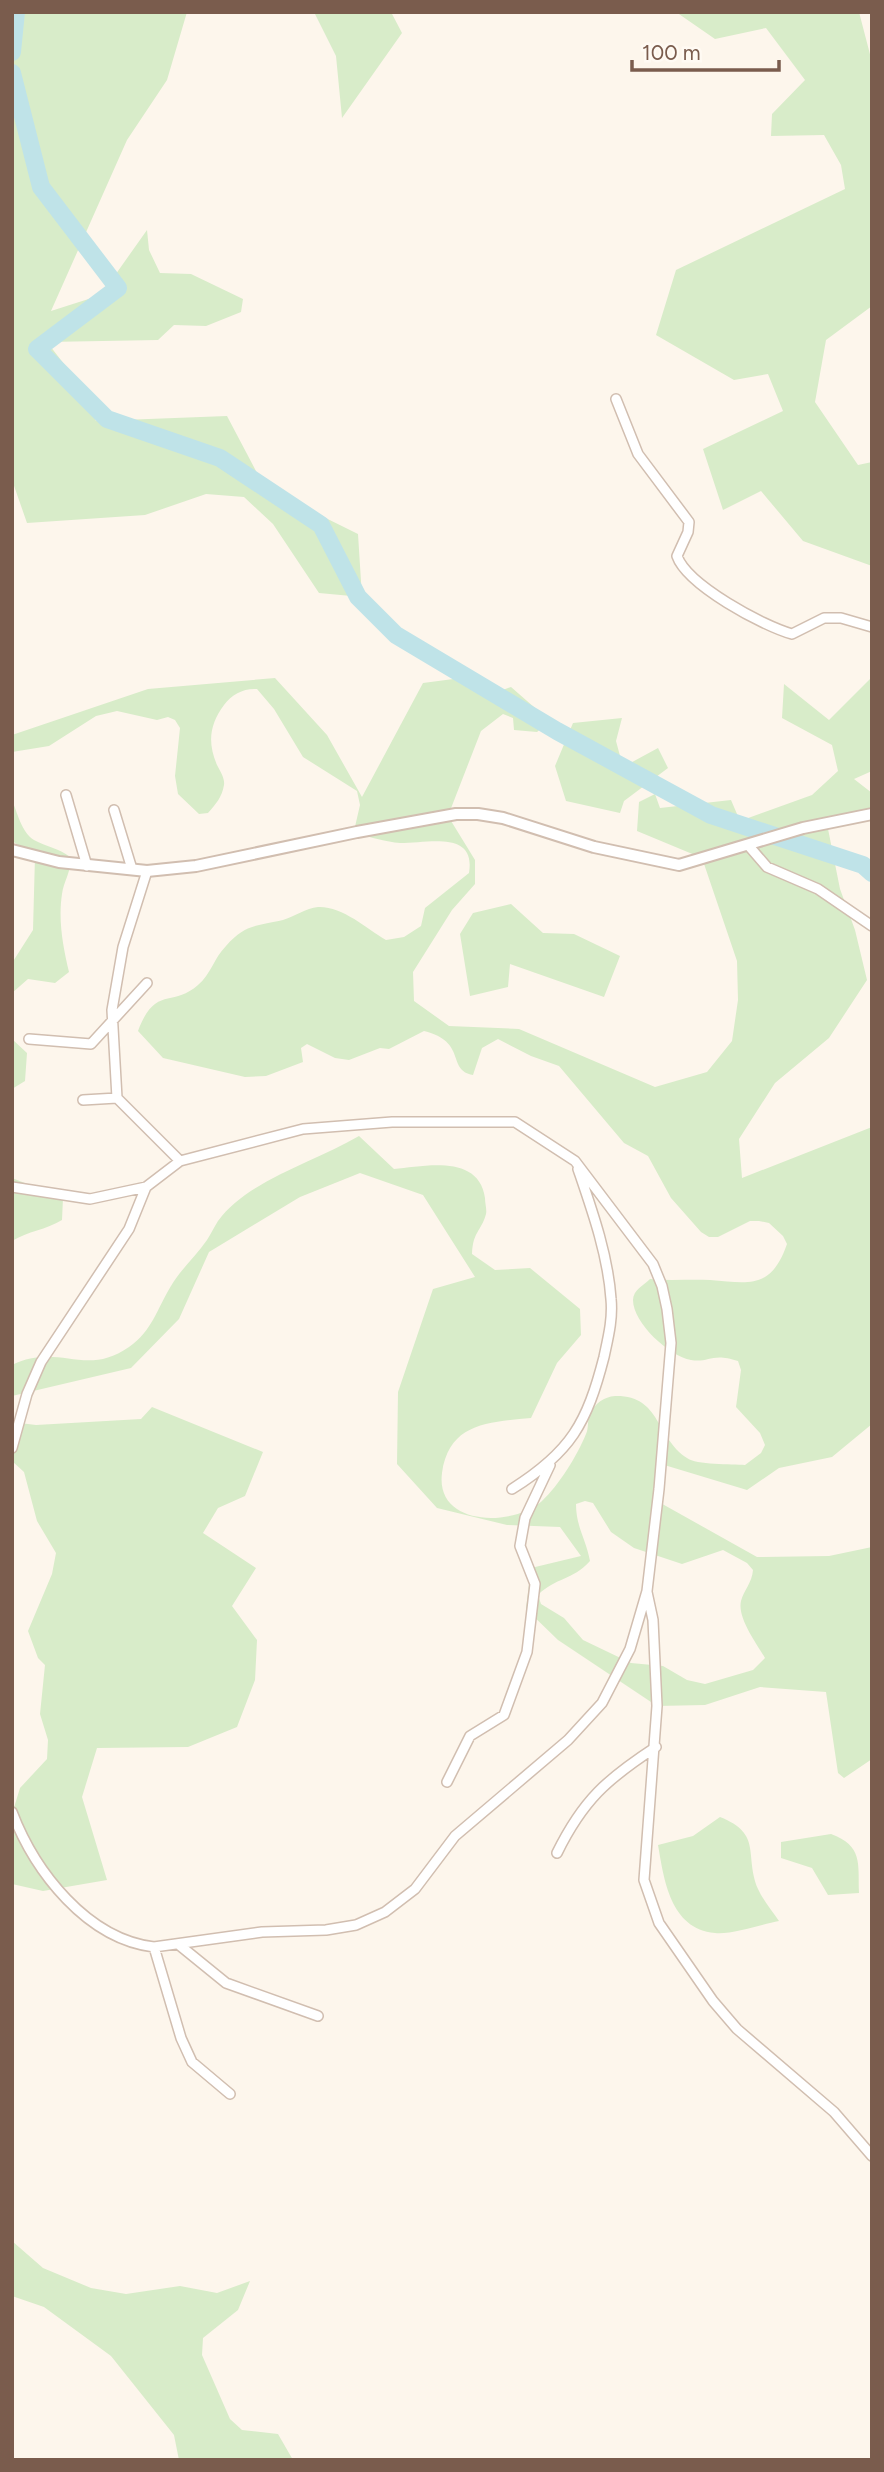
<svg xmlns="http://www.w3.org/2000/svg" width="884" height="2472" viewBox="0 0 884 2472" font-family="Figtree,sans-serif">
<rect width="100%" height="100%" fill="#fdf6ec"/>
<!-- green -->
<path fill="#d8ecc9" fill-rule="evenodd" d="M12,12H187L167,80L127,140L51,311L101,295L147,230L149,250L160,273L191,274L243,299L241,312L206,326L174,325L158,340L47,342L74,377L96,421L227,416L265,488L358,534L362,597L319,593L273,524L244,497L206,494L145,515L27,523L12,480Z
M314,12H391L402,33L342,118L336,56Z
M676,12H859L872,62V306L826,340L815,402L858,465L872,462V566L803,541L761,491L723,510L703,449L783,411L768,374L734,380L656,335L676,270L845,189L841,165L824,135L771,136L772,114L805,80L766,28L715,39Z
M872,677V771L854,779L872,793V807L827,824L840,889L855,930L867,980L829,1038L775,1083L739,1139L742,1178L872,1127V1424L832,1457L779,1468L747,1490L661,1464L657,1501L757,1557L829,1556L872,1547V1759L844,1778L838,1773L826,1692L760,1687L705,1705L657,1706L558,1640L526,1609L531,1568L581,1556L560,1527L507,1525L437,1508L397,1464L398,1392L433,1289L475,1277L423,1195L360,1173L300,1197L209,1252L179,1319L131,1368L12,1396V1365C59,1342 85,1378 129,1347C152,1331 157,1309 171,1286C181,1269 196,1256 207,1240C211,1234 214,1227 218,1221C248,1180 315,1162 359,1136L394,1169C425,1166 479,1154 485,1198C485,1203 487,1210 486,1214C481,1232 473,1231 472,1254L495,1270L530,1268L580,1309L581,1335L557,1363L531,1418C488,1422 449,1423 442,1473C435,1527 513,1527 542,1501C559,1485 577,1456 586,1434C589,1428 587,1420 590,1414C595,1403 604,1397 615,1396C661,1395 655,1437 687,1458C696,1465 732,1464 745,1465L761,1453L765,1445L760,1433L736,1407L741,1370L738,1361C712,1352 709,1363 691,1360C669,1356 633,1323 633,1300C633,1290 644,1285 650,1279C670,1281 690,1279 710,1280C749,1283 771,1290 787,1244L783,1236L769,1223L759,1221H750L718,1237H709L701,1232L671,1198L648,1156L624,1143L559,1066L531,1056L498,1039L482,1048L473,1075C446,1070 468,1042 424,1031L389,1049L380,1048L349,1060L335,1058L307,1044L301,1048L303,1062L266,1076L245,1077L163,1058L138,1031C155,985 172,1008 198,985C211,974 214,958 226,946C245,924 257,926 283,920C294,917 306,908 318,907C342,906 366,928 386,940L404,937L421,926L425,908L469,873C476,830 429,843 400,843C386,842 371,837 357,834L354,831L360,805L357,791L303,757L274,709L257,689C244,688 232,694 224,705C210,724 207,742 217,765C220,771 225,778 224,785C222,797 216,804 208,813L199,814L178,794L175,776L180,728L175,720L168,717L157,720L117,711L96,716L49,746L12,752V735L148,689L275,678L327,735L362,797L423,683L461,678L484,697L511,687L550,721L537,732L514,730L513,718L503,714L481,731L448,816L475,860V884L452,910L413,972L414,1001L449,1026L519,1029L655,1087L707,1072L732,1041L738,1000L737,961L702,858L637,831L639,802L655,794L660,808L731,800L740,821L812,795L838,771L832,745L782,718L784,684L829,720ZM585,1501L593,1503L611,1532L634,1548L682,1564L723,1550L747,1563L753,1570C752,1583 744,1590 741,1601C737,1618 757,1644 765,1658L753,1670L705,1684L687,1680L663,1666L631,1663L583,1640L564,1618L541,1604L538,1595C556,1577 572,1581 590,1561C586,1539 576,1527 576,1504Z
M622,718L616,741L623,767L658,748L668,768L624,801L620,813L566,801L555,766L573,723Z
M12,800C17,812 22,833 34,840C46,847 59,848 70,857C72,871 64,880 62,894C58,920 63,947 69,972L55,983L28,979L12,993V963L33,930L35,856L12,841Z
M511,904L543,933L574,934L620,956L604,997L510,964L508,987L470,996L460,934L473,913Z
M12,1039L27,1053L25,1081L12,1089Z
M12,1178L63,1198L62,1220C46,1230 28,1231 12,1241Z
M152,1407L263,1452L245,1496L218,1508L203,1533L256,1568L232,1606L257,1640L255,1680L237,1727L188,1747L97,1748L82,1797L107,1880L43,1891L12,1884V1814L20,1788L47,1759L48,1740L40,1714L45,1665L38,1658L28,1631L52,1574L56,1553L37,1521L24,1472L12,1461V1422L36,1425L141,1419Z
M720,1817C763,1834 744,1855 758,1889C763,1900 772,1911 779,1921C762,1924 731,1935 715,1933C670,1929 664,1879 658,1845L693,1836Z
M831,1834C863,1846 858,1863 859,1893L828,1895L812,1868L781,1858V1842Z
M12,2241L43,2268L91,2288L126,2294L180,2286L217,2293L250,2281L238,2310L203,2338L202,2355L230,2419L242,2430L278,2434L293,2460H179L174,2435L111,2356L44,2307L12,2296Z"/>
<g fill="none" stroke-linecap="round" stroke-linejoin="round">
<!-- river -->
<path stroke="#bfe3e8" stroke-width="18" d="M12,52L16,12
M12,73L41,187L118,288L37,349L107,419L220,458L321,525L358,597L396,635L557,731L711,815L863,865L872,873"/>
<defs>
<path id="minor" d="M616,399L638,454L689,522L688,532L677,556C687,585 763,626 792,634L824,618H841L872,627
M66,795L87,866
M114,810L132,869
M748,845L767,867L818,889L872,926
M147,871L123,947L112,1010L117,1098L180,1161
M29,1039L91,1044L147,983
M83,1100L117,1098
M12,1187L90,1199L146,1187L180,1161L303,1129L392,1122H515L575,1161L653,1264L662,1286L667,1309L671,1343L659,1489L647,1591L630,1649L602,1703L568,1740L455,1836L415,1889L385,1912L356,1925L326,1930L262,1932L154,1947C87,1939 35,1872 12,1812
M12,1448L27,1394L41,1362L129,1229L146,1187
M512,1489C571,1452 587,1423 604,1357C608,1338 613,1319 611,1299C608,1255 592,1210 578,1169
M647,1592L653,1620L657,1706L644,1880L659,1923L713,2001L737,2029L834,2112L872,2156
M447,1782L470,1736L504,1715L527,1652L535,1584L520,1546L525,1518L550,1465
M557,1853C583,1800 607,1779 656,1747
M178,1944L226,1983L318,2016
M154,1947L181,2038L192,2062L230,2094"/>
<path id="tertiary" d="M12,850L59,862L147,871L196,866L357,832L456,814H478L503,818L594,847L679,865L803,828L872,814"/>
</defs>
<!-- minor casing -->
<use href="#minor" stroke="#d1beb0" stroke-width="12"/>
<!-- tertiary casing -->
<use href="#tertiary" stroke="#d1beb0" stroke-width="14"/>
<!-- minor -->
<use href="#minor" stroke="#fff" stroke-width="9"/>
<!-- tertiary -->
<use href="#tertiary" stroke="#fff" stroke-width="10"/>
</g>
<!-- border -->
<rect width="884" height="2472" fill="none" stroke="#7a5c4d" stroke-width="28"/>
<!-- scale -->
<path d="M632 60v10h147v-10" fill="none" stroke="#7a5c4d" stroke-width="3.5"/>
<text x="642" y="60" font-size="21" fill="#7a5c4d" stroke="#fffaf3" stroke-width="5" paint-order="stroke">100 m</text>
</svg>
